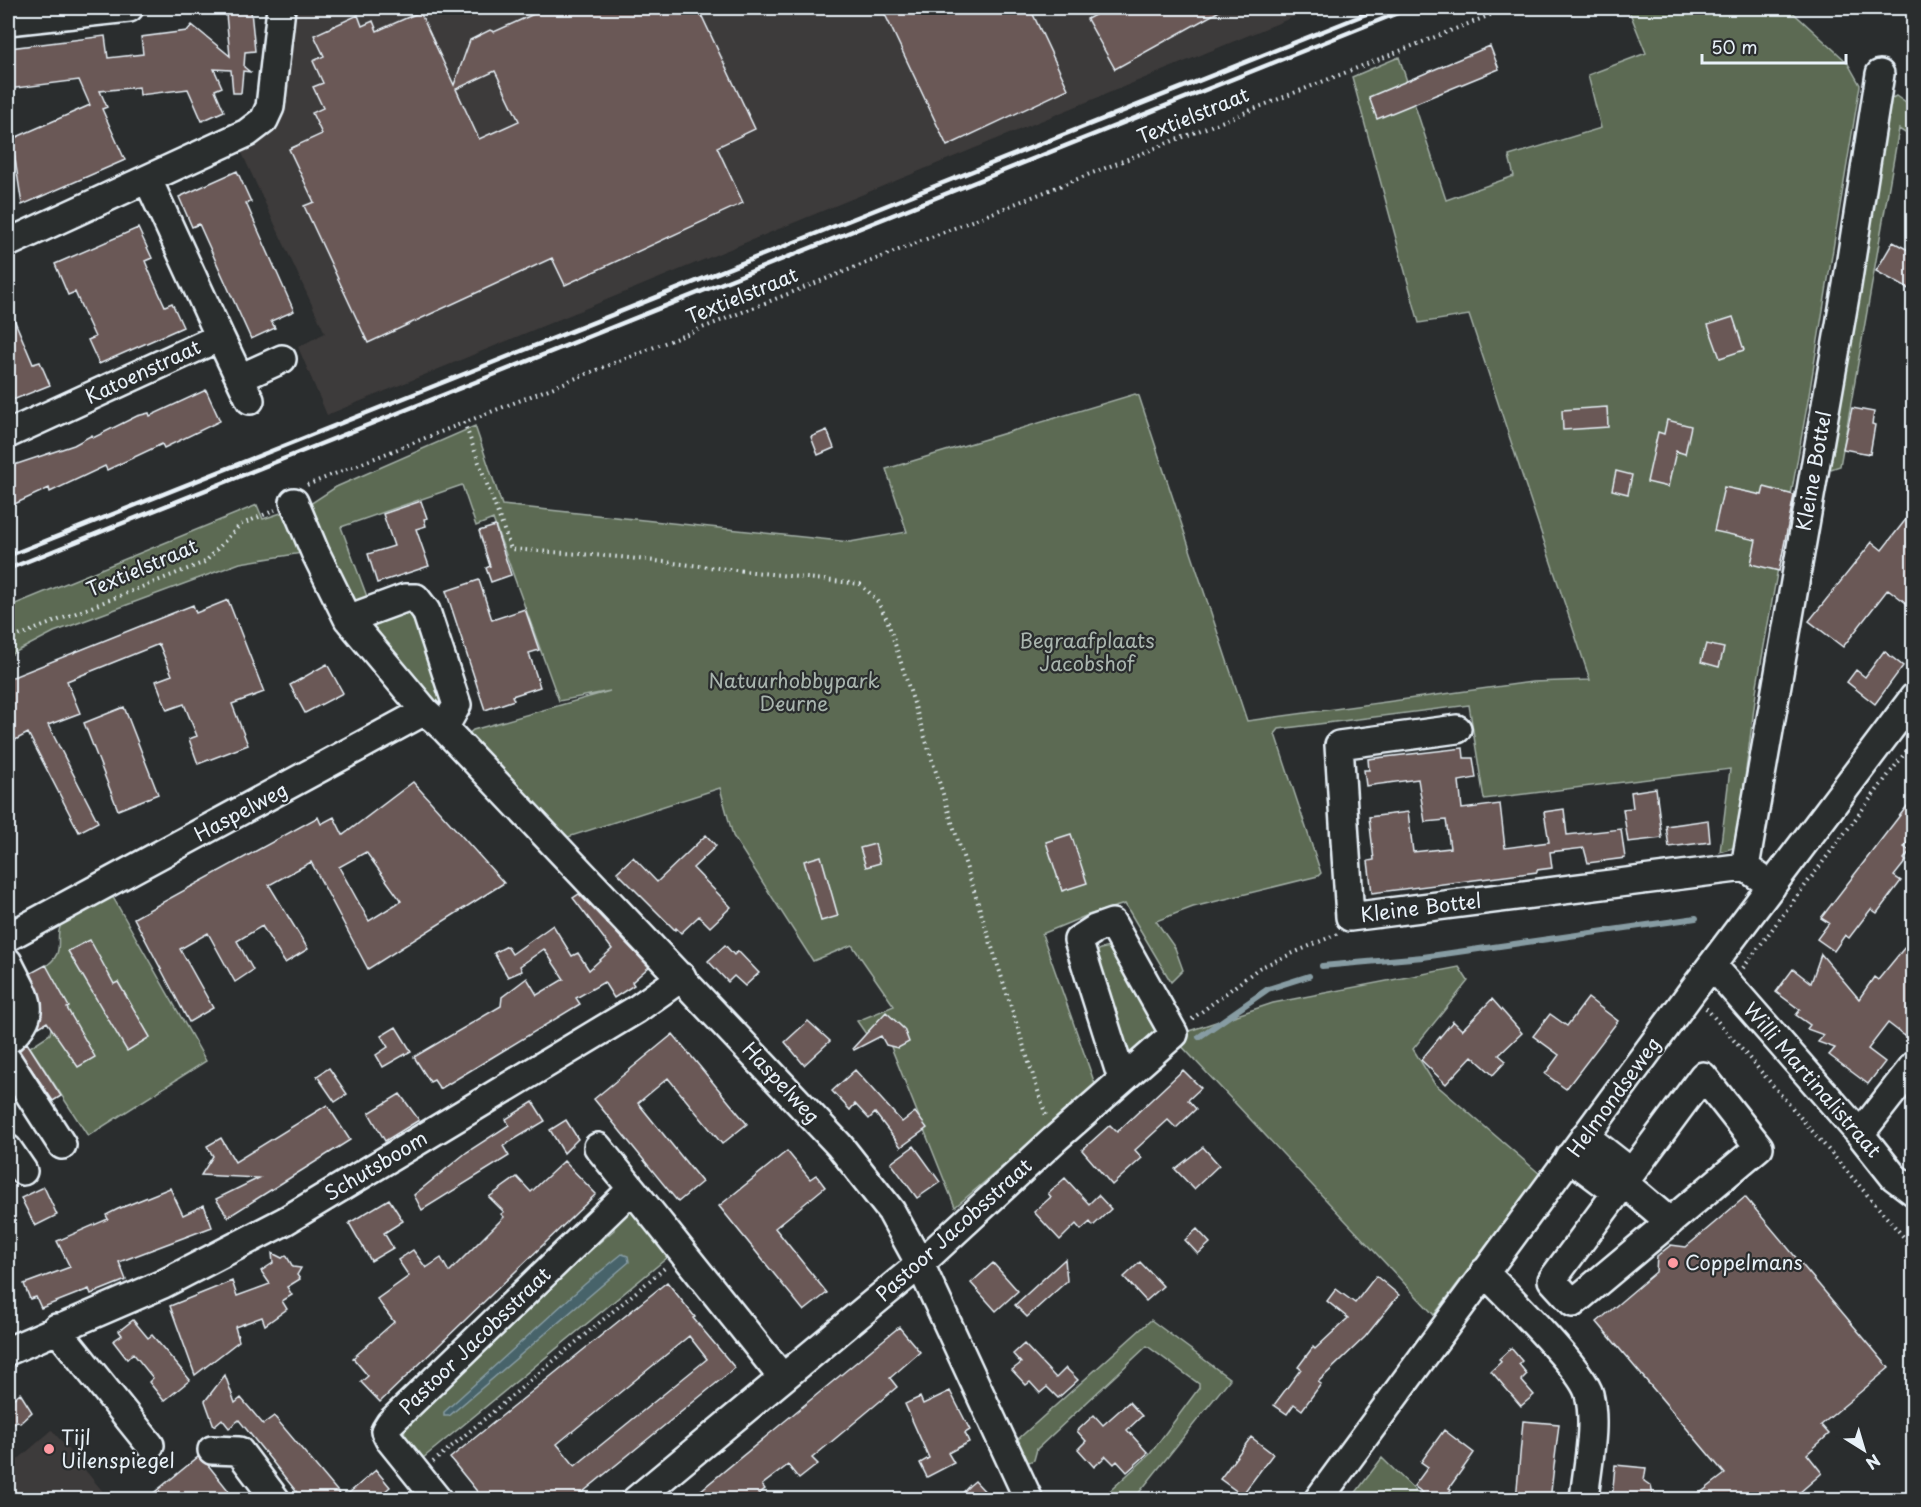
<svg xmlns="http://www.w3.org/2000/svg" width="1921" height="1507" viewBox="0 0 1921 1507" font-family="'Playpen Sans',sans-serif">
<rect width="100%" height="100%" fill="#2a2d2e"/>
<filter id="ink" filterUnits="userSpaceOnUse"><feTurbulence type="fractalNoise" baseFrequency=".0167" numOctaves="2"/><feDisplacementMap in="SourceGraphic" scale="12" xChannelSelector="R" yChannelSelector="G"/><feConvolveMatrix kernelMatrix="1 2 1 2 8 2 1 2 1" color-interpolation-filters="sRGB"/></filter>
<g filter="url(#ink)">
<!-- built -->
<path fill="#3d3a3a" d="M270,8H1315L327,415L298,347L325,333L241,151L275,116Z
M52,1430L109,1499H8V1468Z"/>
<!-- green -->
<path fill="#5c6b53" stroke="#a2aea6" stroke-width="1.5" d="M1628,8H1788L1847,62L1860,85L1809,395L1757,685L1736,847L1720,852L1730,769L1484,799L1469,705L1279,729L1275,734L1321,873L1318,876L1193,907L1156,921L1175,948L1183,970L1171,982L1125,904L1088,915L1042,934L1096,1087L955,1207L885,1032L868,1037L857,1021L894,1006L852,945L813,961L733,836L720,788L559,840L463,739L473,730L610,691L559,701L493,519L476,526L462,485L341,527L369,602L353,606L310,504L336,487L475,426L502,505L850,542L907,532L886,469L1135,394L1139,396L1247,721L1532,682L1590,680L1469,315L1419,323L1352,77L1399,57L1446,200L1514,176L1509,156L1601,128L1588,75L1646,53Z
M1896,96L1913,108V138L1899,129L1840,466L1831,469L1813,465L1883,103Z
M257,505L263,519L287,511L302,553L240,563L54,632L8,656V607Z
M410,610L419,618L448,701L441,716L365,629L375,620Z
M110,892L206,1061L88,1136L30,1047L50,1034L52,1022L42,969C70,951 51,941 63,920Z
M1110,947C1120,960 1156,1012 1157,1027C1158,1044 1144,1051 1130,1054L1115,1024L1093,956L1100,949Z
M1459,967L1468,981L1413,1049L1434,1083L1540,1174L1434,1315L1176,1040L1183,1033L1273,1003Z
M635,1208L673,1253L423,1458L405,1435L404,1428L453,1381V1374L462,1365L470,1366L507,1331L506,1323L515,1314L522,1315L558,1281L557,1272L568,1262H577L614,1230V1219L622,1211Z
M1151,1320L1230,1379L1134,1499H1101L1150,1454L1199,1388V1384L1147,1346L1037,1449L1034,1460L1026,1463L1016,1441Z
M1382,1458L1424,1499H1351Z"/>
<!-- water -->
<path fill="#46636a" stroke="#879ca3" stroke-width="1.5" d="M622,1254L628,1256L629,1262L449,1416H444V1412L585,1284Z"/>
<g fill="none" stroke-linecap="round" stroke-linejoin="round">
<!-- stream -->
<path stroke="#879ca3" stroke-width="6" d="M1322,966L1423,957L1696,918
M1199,1037L1268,989L1309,976"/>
</g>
<!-- building -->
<path fill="#6a5856" stroke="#e8f1f8" stroke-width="1.5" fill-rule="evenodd" d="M547,8H643L646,13L657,8H698L755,129L717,147L743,203L565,285L552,258L368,343L304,206L314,202L289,149L322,134L312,113L323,108L313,87L323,83L313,61L324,56L314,35L358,15L362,26L373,21L377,31L420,12L454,85L470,40L490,30L494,32ZM495,71L519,121L479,139L456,89Z
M882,8H1030L1068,89L947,146Z
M1108,8H1225L1115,69L1087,19Z
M251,11L255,51L245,52L244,67L250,72L243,71L241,93H233L231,70L214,69L222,87L215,90L224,111L202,121L188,89L140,95L139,87L100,91L107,107L102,109L125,160L22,205L12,139L90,105L79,80L8,89V71L13,70L10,48L105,36L108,58L143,54L141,37L187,31L192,25L230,56L226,14Z
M1490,46L1499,69L1377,119L1369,97Z
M237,171L251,202L246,203L294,311L271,321L275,328L251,339L199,224L192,227L179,197Z
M138,228L152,258L145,261L153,280L165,306L172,303L183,327L99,364L88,340L95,337L84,313L75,292L68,295L55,264Z
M1893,242L1914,253V292L1876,271Z
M8,305L33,364L40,362L50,385L8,402Z
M1733,317L1744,350L1720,358L1708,325Z
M206,390L220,421L164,448L162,444L107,470L105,466L50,492L49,488L8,507V467L74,445L92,435L93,438L137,416L149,413L150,416Z
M1607,407L1608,427L1563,430L1562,410Z
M1852,408L1874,412L1872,424L1875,425L1870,454L1843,449Z
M1667,420L1691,426L1685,454L1676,451L1668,487L1647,482L1658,432L1664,434Z
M827,430L834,448L818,455L811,437Z
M1616,471L1632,475L1628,494L1612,490Z
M1724,487L1762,495L1764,487L1794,495L1779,571L1751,564L1756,540L1714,531Z
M421,501L427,518L424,519L426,526L416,529L429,566L377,583L368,554L394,546L383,514Z
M1914,509V609L1888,589L1843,647L1809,621L1872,542L1882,550Z
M495,526L511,575L491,582L486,568L490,566L479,531Z
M479,580L492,620L525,609L539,650L529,653L540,687L512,696L514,700L485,710L446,591Z
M228,600L264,692L232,704L248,745L198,764L189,739L197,736L184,704L167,710L156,681L172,675L159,644L67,681L80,713L48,725L98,822L79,832L28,733L8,744V679L193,605L196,613Z
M1706,644L1724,648L1719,667L1701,662Z
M1884,651L1903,666L1875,704L1847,682L1856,670L1865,677Z
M327,664L343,693L305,713L290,685Z
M124,707L158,794L118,810L84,723Z
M1463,748L1464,758H1473L1476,778L1459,781L1462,809L1500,804L1505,848L1549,842L1544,812L1564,809L1567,835L1621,829L1625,858L1588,863L1584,848L1550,852L1552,868L1537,870V872L1372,893L1368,861L1374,860L1369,817L1408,812L1413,852L1450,848L1446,820L1425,822L1418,779L1366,786L1364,770H1369L1368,759Z
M413,782L504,883L368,969L311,862L269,885L308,949L285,963L262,926L237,941L253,970L235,982L208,933L180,949L213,1008L189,1022L134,918L318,817L321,824L334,817L343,835ZM366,852L401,901L369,921L339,867Z
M1656,788L1662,838L1628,842L1623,809L1633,808L1631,792Z
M1914,797V834L1904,847L1910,851L1904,859L1906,861L1894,876L1901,881L1877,913L1871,909L1849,938L1845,935L1834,951L1817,939L1829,923L1821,918Z
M1708,820L1710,842L1669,847L1666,826Z
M1071,834L1087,883L1062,891L1046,842Z
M706,835L716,846L693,868L731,907L710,927L699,916L681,933L676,928L675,930L617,872L633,857L657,882Z
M875,844L880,863L866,867L860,848Z
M821,856L838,916L821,921L804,861Z
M579,894L649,967L632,982L634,985L614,998L604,982L576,998L580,1004L440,1089L434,1080L430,1082L414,1057L501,1006L502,997L527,978L537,995L564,979L544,949L520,966L522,971L508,977L494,953L507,946L512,954L553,925L572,956L578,953L589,970L612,949L573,898Z
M1914,936V1024L1905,1036L1888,1023L1868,1049L1885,1062L1868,1084L1829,1055L1835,1048L1818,1042L1824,1035L1807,1029L1810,1025L1796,1015L1800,1010L1776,992L1793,969L1811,983L1821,954L1859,999L1874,977L1878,980Z
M90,940L114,984L118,982L150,1037L127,1051L68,951Z
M725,945L734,955L738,951L759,973L745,986L734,976L728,982L708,961Z
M46,965L69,1007L67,1008L95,1057L78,1067L47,1022L39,1027L42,1002L31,973Z
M1588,998L1618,1021L1566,1089L1545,1074L1559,1055L1533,1036L1550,1014L1567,1026Z
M1492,999L1522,1033L1499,1055L1506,1061L1493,1075L1472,1056L1446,1084L1421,1060L1453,1021L1462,1030Z
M886,1012L904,1029L909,1042L898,1048L886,1045L881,1036L854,1050L853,1048Z
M808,1021L830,1041L804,1065L785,1042Z
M396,1027L411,1051L383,1067L376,1055L388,1047L381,1036Z
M673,1034L747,1124L722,1144L668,1078L638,1103L702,1182L678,1202L594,1099Z
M27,1043L61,1096L53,1101L19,1051Z
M329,1068L347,1094L335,1102L317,1076Z
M855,1070L902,1122L915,1112L927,1128L901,1147L875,1113L869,1119L855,1104L850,1110L832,1091Z
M1183,1070L1201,1088L1188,1100L1196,1109L1176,1128L1168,1120L1135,1150L1142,1158L1112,1185L1082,1150L1110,1125L1117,1132Z
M400,1094L419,1120L385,1141L369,1113Z
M533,1102L545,1121L503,1146L509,1156L422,1210L414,1195L467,1152L509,1125L506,1119Z
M327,1105L350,1140L228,1217L216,1199L259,1178L201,1175L213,1156L207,1146L221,1138L235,1162Z
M566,1120L578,1139L564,1153L550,1130Z
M914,1146L940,1182L917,1198L891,1163Z
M1203,1147L1219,1165L1194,1189L1175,1169Z
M787,1151L810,1179L816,1175L825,1187L775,1228L827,1293L804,1311L719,1206Z
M564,1161L596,1194L380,1402L361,1382L368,1376L353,1358L394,1322L377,1299L409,1276L398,1260L413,1250L426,1268L441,1258L449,1272L504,1217L501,1214L504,1212L489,1197L517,1177L531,1192Z
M1065,1178L1089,1204L1098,1195L1111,1209L1093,1226L1090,1222L1081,1230L1076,1224L1060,1240L1034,1212L1051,1197L1048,1193Z
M44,1187L57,1215L35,1226L21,1198Z
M170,1188L183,1215L204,1205L212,1227L119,1262L126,1280L91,1294L89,1289L41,1308L36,1297L30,1299L24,1284L70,1267L57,1241L108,1219L106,1215L118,1209Z
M1745,1197L1889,1368L1821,1425L1829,1434L1807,1454L1822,1473L1791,1500H1691L1725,1474L1597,1322L1656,1272L1657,1256L1671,1245L1686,1247Z
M389,1199L403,1221L384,1233L393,1248L371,1261L349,1223Z
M1197,1229L1210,1243L1198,1254L1185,1240Z
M272,1253L282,1258L286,1255L293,1267L301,1268L297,1275L300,1279L287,1287L292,1295L282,1301L287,1309L265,1325L262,1317L235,1327L239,1341L195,1375L170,1306L232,1281L237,1296L270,1284L261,1271L273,1263Z
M1065,1259L1067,1281L1027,1317L1015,1305Z
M1140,1262L1163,1286L1146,1301L1124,1277Z
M993,1263L1018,1291L996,1311L971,1283Z
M1376,1276L1399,1295L1365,1337L1318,1382L1321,1384L1302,1410L1294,1404L1287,1414L1274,1405L1301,1369L1298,1367L1313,1347L1315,1349L1348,1318L1327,1301L1336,1289L1355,1303Z
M667,1282L695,1317L693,1318L735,1368L573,1500H484L450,1458ZM689,1336L707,1359L575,1466L557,1444Z
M133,1320L148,1338L152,1335L190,1380L164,1401L149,1382L153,1378L133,1353L127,1359L113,1341L122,1335L119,1331Z
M899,1327L920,1352L890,1378L897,1387L812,1458L818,1464L799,1479L788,1465L762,1485L765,1489L751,1500H689Z
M1024,1344L1056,1378L1066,1368L1078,1380L1058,1398L1047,1387L1040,1393L1030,1382L1026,1385L1012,1370L1021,1363L1013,1354Z
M1511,1348L1522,1361L1519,1364L1527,1374L1521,1380L1534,1395L1521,1406L1491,1371L1501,1362L1499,1359Z
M225,1375L235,1403L241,1398L263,1424L274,1416L343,1498L376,1470L390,1487L375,1500H303L239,1420L229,1428L222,1419L214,1426L205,1401Z
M950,1391L970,1430L965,1433L969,1442L948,1453L954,1463L927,1477L920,1463L929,1458L905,1404L920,1397L923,1404Z
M20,1393L32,1412L20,1423L17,1421L8,1429V1403Z
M1129,1402L1142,1416L1127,1430L1148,1453L1127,1472L1117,1461L1114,1464L1106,1456L1094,1467L1078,1449L1086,1441L1077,1431L1094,1415L1103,1425Z
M1523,1421L1559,1424L1550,1500H1516Z
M1444,1430L1474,1453L1449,1488L1451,1489L1445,1500H1432L1414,1486L1428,1467L1421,1462Z
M1251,1437L1273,1454L1242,1495L1220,1479Z
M198,1457L208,1465L236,1500H145Z
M1615,1465L1646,1468L1644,1481L1651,1486L1654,1500H1612Z
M975,1481L993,1500H956L969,1486Z"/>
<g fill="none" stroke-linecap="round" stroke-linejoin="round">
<defs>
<path id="minor" d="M8,21L129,8
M8,243L247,133L264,120L270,107L281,8
M220,337L250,400
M240,378L282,359
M8,434L220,337L148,180
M294,502L315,552L348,619L425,711L444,728L839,1145L891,1211L920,1264L1029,1500
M348,619L405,598H416L426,611L457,705L444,728
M1457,729L1339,745L1350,917L1745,867
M1772,886L1745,867L1847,285L1880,74
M8,937L425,711
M8,962C24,997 42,1010 8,1040
M1713,966L1860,1134L1894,1177L1914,1192
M8,1061L62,1145
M1703,1076L1759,1147L1573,1303L1552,1280Z
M1860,1134L1914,1065
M1585,1136L1631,1172
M598,1147L632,1189
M8,1149L23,1171
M1569,1157L1616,1192
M1623,1182L1670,1222
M1484,1272C1505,1293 1583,1370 1589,1394C1597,1427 1587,1466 1584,1500
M56,1328L150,1445
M8,1351L163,1284L285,1221L637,1009L682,977
M212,1450L239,1451L276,1500
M438,1500L389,1439L385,1431L390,1423L632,1189L782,1377
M636,1500L920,1264L1054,1140L1174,1034L1112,923L1095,929L1078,940L1122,1079
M1318,1500L1690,994L1914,697"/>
</defs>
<!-- minor casing -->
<use href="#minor" stroke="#e8f1f8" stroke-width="32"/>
<!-- path -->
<path stroke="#e8f1f8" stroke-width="4" stroke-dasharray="1.5 4.5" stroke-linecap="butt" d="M464,422L511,549L620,557L860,584L876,599L887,619L1047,1119
M307,485L1508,8
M8,640L205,562L240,525L275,510
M1743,968L1914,741
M1706,1008L1914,1249
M1192,1019L1259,968L1337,934
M433,1462L667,1266"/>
<!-- minor -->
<use href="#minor" stroke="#2a2d2e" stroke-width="27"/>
<!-- rail -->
<path stroke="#e8f1f8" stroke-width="4.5" d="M8,556L1381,8
M8,569L1410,8"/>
</g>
</g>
<!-- markers -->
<g fill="#ff9aa2" stroke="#2a2d2e" stroke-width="2">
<circle cx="1673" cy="1263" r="6"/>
<circle cx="49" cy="1449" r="6"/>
</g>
<g text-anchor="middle" stroke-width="4.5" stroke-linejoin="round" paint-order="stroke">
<!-- street labels -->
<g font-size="20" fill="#e8f1f8" stroke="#2a2d2e">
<text transform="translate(1193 116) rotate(-22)" y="7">Textielstraat</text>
<text transform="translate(742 296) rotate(-22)" y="7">Textielstraat</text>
<text transform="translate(143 372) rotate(-25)" y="7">Katoenstraat</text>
<text transform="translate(1814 471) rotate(-80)" y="7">Kleine Bottel</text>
<text transform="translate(142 568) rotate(-23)" y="7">Textielstraat</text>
<text transform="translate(241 812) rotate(-28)" y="7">Haspelweg</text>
<text transform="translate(1421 908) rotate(-7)" y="7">Kleine Bottel</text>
<text transform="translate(1812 1080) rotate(49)" y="7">Willi Martinalistraat</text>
<text transform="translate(781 1083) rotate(47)" y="7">Haspelweg</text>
<text transform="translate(1614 1097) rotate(-54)" y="7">Helmondseweg</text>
<text transform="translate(376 1166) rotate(-31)" y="7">Schutsboom</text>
<text transform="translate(954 1230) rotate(-42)" y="7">Pastoor Jacobsstraat</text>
<text transform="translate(475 1341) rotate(-44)" y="7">Pastoor Jacobsstraat</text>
</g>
<!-- park labels -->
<g font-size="20" fill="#a9b5ae" stroke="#2a2d2e">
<text x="1087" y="648">Begraafplaats<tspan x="1087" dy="23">Jacobshof</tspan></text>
<text x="794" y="688">Natuurhobbypark<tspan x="794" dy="23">Deurne</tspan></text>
</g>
<!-- poi labels -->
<g font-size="20" fill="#e8f1f8" stroke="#2a2d2e" text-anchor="start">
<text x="1685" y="1270">Coppelmans</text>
<text x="61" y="1445">Tijl<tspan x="61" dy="23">Uilenspiegel</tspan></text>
</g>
</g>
<!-- margin -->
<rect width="1921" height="1507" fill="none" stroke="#2a2d2e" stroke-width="30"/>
<rect x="15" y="15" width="1891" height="1477" fill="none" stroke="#e8f1f8" stroke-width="2" filter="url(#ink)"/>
<!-- north arrow -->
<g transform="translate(1864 1450) rotate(143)" stroke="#2a2d2e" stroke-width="4.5" paint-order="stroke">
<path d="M0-4.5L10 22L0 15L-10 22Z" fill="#e8f1f8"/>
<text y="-9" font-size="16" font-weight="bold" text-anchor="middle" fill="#e8f1f8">N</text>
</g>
<!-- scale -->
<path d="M1702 54v9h144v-9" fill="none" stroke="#e8f1f8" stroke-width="3"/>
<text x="1711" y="54" font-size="18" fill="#e8f1f8" stroke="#2a2d2e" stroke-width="4.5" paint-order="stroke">50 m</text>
</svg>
